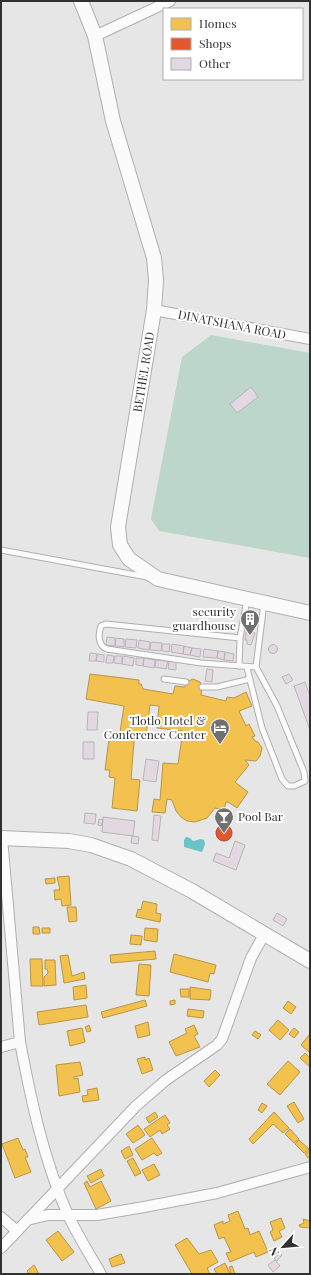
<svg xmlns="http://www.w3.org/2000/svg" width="311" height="1275" viewBox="0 0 311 1275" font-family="'Playfair Display',serif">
<rect width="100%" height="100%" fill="#e6e6e6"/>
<!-- green -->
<path fill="#bcd7c9" d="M211,335L310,353V558L159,531L151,519L182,357Z"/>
<!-- water -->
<path fill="#69c2c6" d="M186,837L190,838L193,841L201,839L204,840L205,844L202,852L184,847V840Z"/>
<!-- homes -->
<path fill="#f2c14e" stroke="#b89645" d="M90,674L139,680V684H141L143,689L173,694L175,686L185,687L186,682L193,679L200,682L202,687L201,695L226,701L227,697L234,698L246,692L252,706L239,711L246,726L249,724L255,736L252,737L255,741L258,742L262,748L260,756L256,761L245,760L249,765L235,782L248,792L237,808L228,802H226L224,810L215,808L207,818L195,822L187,821L181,817L176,811L172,800L167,799L165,813L152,812L154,799L160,800L163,763L178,764L183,731L157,728L159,706L150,705L146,736H136L134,742L131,779L140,780L137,811L112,808L115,778L109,777L110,770H105L110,731L120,732L124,706L86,699Z
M69,876L71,905L62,906L61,899L55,900L54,890H60L57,877Z
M55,878V883L46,884L45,879Z
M143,901L157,904L156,913L161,914L160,922L136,917L138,909L141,910Z
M67,907H76L77,921L69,922Z
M33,927H39L40,934H33Z
M42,928H50V933H42Z
M145,928L158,929L157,942L144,940Z
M131,935L142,936L141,945L130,944Z
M155,951L156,959L111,963L110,955Z
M174,954L216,965L214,974L210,973L208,982L170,972Z
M68,955L72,976L84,972L85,979L64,983L60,956Z
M30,959H42L43,986H31Z
M45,960H55L56,985L44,986V977L48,973L47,969H45Z
M139,964L151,965L149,996L136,995Z
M86,985L87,998L74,1000L73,987Z
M190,987L211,990L210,1000L190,999Z
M180,989H189V997H181Z
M145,1000L147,1006L103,1018L101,1012Z
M175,1000V1004L170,1005V1001Z
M288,1001L296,1007L291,1014L283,1008Z
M86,1005L88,1017L39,1025L37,1012Z
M188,1009L204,1011L203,1018L187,1016Z
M278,1020L289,1030L280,1040L269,1030Z
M148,1022L150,1035L138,1038L135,1026Z
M89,1025L91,1031L87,1032L85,1027Z
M194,1025L198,1034L194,1036L200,1047L176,1056L169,1042L187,1033L185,1029Z
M82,1028L85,1042L70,1046L67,1031Z
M294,1028L299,1032L294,1038L289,1034Z
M255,1031L261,1035L258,1039L252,1035Z
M309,1035H310V1053L301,1045Z
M305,1053L310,1058V1067L300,1058Z
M145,1057V1060L149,1058L153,1070L142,1074L137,1059Z
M288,1061L300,1072L280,1095L267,1084Z
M80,1062L83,1075L74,1077V1079L78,1078L80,1092L59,1096L56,1065Z
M215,1070L220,1075L209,1087L204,1081Z
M97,1088L99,1100L83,1102L82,1096L88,1095L87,1090Z
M294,1102L304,1119L298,1123L287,1106Z
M262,1103L267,1106L262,1113L258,1110Z
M155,1112L158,1117L149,1123L146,1118Z
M274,1112L289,1128L283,1133L273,1124L253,1144L249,1139Z
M165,1115L170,1123L167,1125L170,1129L162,1134L160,1130L150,1137L144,1129Z
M138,1125L145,1135L133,1143L126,1134Z
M290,1129L299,1139L294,1143L285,1134Z
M18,1138L23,1150L25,1149L28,1157H25L31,1172L15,1178L2,1144Z
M152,1138L162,1153L157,1156L154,1153L142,1160L135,1149Z
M299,1140L309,1149L304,1153L295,1144Z
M129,1146L133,1155L125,1159L121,1151Z
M310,1150V1157L308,1158L305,1154Z
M133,1158L141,1173L135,1176L127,1161Z
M154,1164L160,1175L148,1181L142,1170Z
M101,1169L104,1176L91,1183L87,1176Z
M87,1181L90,1187L101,1181L111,1201L96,1209L84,1183Z
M238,1211L245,1229L248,1228L250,1235L259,1231L268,1252L256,1257L254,1252L230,1262L226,1253L231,1252L224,1237L219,1239L214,1225L223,1221V1224L230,1221L228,1215Z
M281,1218L285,1228L279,1231L282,1237L274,1241L270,1232L273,1230L270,1222Z
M303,1219L310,1221V1228L300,1227L299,1225L304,1223Z
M58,1231L74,1252L62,1261L46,1240Z
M187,1238L199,1254L211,1250L218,1262L207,1268L210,1274H192L175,1245Z
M121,1254L125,1263L112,1267L109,1259Z
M225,1263L230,1274H217L214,1269Z
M34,1265L39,1274H29L27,1271Z
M232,1266L235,1274H231L229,1267Z"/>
<!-- shops -->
<path fill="#e4572e" stroke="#ae4c2f" d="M216 833a8 8 0 1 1 16 0a8 8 0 1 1-16 0Z"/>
<!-- building -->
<path fill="#e3d7e2" stroke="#b7b6b7" d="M251,387L258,397L237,413L230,404Z
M246,632L255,633L251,645L247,644V640H245Z
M107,637L115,638V646L106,645Z
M116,638L124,639V647L115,646Z
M126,639L137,640L136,648L125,647Z
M139,640L150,642L149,650L138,648Z
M151,642L162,643L161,651L150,650Z
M162,644H170L169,652L162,651Z
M172,644L184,646L183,654L171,652Z
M268.5 649a4.5 4.5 0 1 1 9 0a4.5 4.5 0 1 1-9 0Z
M184,646L192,648L190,655L183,654Z
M192,648L201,649L200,657L190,655Z
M204,649L218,651L217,658L203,657Z
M218,651L225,652L224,660L217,658Z
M225,652L234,654L233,661L224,660Z
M90,653L97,654L96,661H89Z
M97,654L104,655V662L96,661Z
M107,655L114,656L113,663H106Z
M115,656H122V664L114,663Z
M123,656L134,658L133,666L122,664Z
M136,658H144L143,666L136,665Z
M144,658L155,660L154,668L143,666Z
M156,660L168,661L166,669L155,667Z
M169,661L176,662V670L168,669Z
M207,669L213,670L212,682L205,681Z
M289,674L293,680L286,684L282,677Z
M305,682L310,696V730L294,686Z
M88,712H98L97,730H87Z
M83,742H94V759H83Z
M146,759L159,761L156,782L143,780Z
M85,813L96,814L95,824L84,823Z
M154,815L161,816L158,841L152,840Z
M103,817L135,821L133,836L102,832Z
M99,819L103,820L101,826L98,825Z
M132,836L139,837L138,844L131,843Z
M235,841L245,845L236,870L213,861L216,853L229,858Z
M277,913L287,919L283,926L273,920Z
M280,1253L282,1255L277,1261L274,1258Z
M275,1260L280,1266L273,1272L268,1265Z"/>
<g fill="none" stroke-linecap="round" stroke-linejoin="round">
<defs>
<path id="lane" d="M1,550L147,577
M247,600L240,638L106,624L101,626C98,634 98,646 107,649L201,663L256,667L264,603
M239,666L240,638
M247,668L262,728L282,779L288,786H294L305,781L304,772L277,706L256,667
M164,679L186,682
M202,687H217L250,679"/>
<path id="street" d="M95,36L170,1
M154,310L310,339
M20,1042C31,1100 44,1161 68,1215C78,1236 90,1255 101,1274
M1,1047L20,1042L2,838
M1,1217L17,1231
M27,1220L48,1215H97L144,1207L217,1193L310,1167
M1,1248L136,1106L166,1080L217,1045L222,1039L251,958L265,933"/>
<path id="secondary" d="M81,1L95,36L113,121L154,258L156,280L154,310L118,527L120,545L129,559L158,579L310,613
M1,838L69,841L91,845L131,859L192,891L310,961"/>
</defs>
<!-- lane casing -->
<use href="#lane" stroke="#afafaf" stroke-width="7"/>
<!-- street casing -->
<use href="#street" stroke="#afafaf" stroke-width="12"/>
<!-- secondary casing -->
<use href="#secondary" stroke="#afafaf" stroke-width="16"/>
<!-- lane -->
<use href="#lane" stroke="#fbfbfb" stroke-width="5"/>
<!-- street -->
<use href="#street" stroke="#fbfbfb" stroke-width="10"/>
<!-- secondary -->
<use href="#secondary" stroke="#fbfbfb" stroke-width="14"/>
</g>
<!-- icons -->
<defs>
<symbol id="building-pin" viewBox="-11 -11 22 30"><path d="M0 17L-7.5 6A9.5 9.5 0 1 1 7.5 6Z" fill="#707070" stroke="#fff"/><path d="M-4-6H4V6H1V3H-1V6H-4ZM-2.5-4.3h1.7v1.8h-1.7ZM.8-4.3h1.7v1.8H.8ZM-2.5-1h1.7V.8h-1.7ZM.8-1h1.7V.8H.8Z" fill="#fff"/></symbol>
<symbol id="hotel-pin" viewBox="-11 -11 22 30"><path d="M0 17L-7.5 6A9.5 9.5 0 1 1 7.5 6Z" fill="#707070" stroke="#fff"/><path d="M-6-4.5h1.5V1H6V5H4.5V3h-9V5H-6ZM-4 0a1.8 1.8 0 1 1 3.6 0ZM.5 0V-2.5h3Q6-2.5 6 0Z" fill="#fff"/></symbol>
<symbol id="bar-pin" viewBox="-11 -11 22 30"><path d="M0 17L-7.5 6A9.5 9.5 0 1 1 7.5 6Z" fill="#707070" stroke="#fff"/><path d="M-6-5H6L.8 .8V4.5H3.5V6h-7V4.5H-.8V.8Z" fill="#fff"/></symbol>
</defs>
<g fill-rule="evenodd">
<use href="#building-pin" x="239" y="608" width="22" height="30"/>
<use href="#hotel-pin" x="209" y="717" width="22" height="30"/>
<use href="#bar-pin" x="213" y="806" width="22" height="30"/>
</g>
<g text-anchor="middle" stroke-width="4" stroke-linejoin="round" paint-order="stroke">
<!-- street labels -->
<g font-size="12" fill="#313131" stroke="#fff">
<text transform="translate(232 325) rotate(11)" y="4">DINATSHANA ROAD</text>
<text transform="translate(144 372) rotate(-81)" y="4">BETHEL ROAD</text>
</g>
<!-- poi labels -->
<g font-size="12" fill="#313131" stroke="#fff" text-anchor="end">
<text x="236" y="616">security<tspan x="236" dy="14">guardhouse</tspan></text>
<text x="206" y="725">Tlotlo Hotel &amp;<tspan x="206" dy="14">Conference Center</tspan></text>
<text x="238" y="821" text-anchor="start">Pool Bar</text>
</g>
</g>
<!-- border -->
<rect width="311" height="1275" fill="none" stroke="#313131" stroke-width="4"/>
<!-- legend -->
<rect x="163" y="8" width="140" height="72" fill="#ffffff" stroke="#adadad"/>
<rect x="171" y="18" width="20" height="12" fill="#f2c14e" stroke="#adadad"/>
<text x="199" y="28" font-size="12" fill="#313131">Homes</text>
<rect x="171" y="38" width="20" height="12" fill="#e4572e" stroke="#adadad"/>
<text x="199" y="48" font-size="12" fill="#313131">Shops</text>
<rect x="171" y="58" width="20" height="12" fill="#e3d7e2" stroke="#adadad"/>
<text x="199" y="68" font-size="12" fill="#313131">Other</text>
<!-- north arrow -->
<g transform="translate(283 1247) rotate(243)" stroke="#ffffff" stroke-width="3" paint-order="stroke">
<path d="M0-3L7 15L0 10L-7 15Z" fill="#313131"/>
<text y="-6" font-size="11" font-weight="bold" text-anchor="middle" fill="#313131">N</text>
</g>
</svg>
